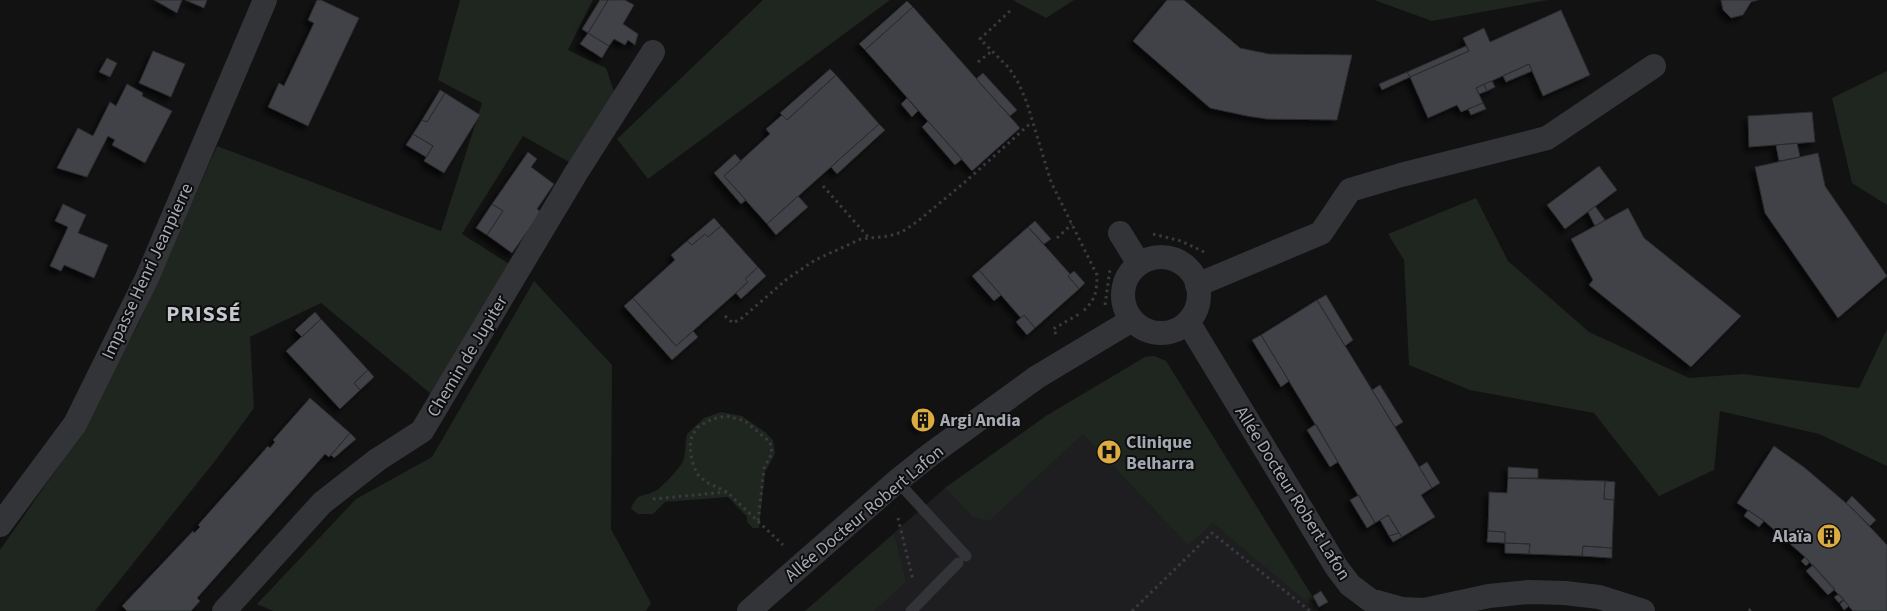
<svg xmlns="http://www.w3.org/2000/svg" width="1887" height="611" viewBox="0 0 1887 611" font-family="'Source Sans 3',sans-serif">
<defs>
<filter id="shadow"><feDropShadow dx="-4.5" dy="4.5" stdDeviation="2.5" flood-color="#0009"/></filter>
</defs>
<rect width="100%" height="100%" fill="#121213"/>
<!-- built -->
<path fill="#1e1e20" d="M1154,356L1166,361L1319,607L1318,611H805L945,488L1046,416L1145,357Z"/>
<!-- green -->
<path fill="#1f251f" d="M460,0H593L568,50L606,68L616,97L569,162L523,136L462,234L514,267L436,398L321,303L250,337L254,408L215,461L95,611H0V550L70,450L138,325L217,146L441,231L482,103L438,80Z
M763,0H890L648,179L617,139Z
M1013,0H1074L1046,18Z
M1374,0H1548L1432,21Z
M1887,71V205L1852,183L1832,98Z
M1476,198L1508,261L1589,332L1689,378L1743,374L1859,388L1887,329V466L1819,434L1720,411L1714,470L1659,496L1594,413L1470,390L1409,365L1404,260L1388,234Z
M534,281L612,365L611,529L651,603L646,611H273L257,604L356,499L432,457Z
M1154,356L1166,361L1319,607L1314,608L1213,523L1188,545L1083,434L989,521L973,517L945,488L1046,416L1145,357Z
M721,412L742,416L765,432L773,440L775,454L765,472L759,528H753L747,522V517L728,497L665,502L653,514H638L631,509C638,490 644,498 657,490C664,485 680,468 683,461C686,454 685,442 687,434L704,418Z
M894,534L906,582L874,611H805Z"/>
<!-- building -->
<path fill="#414246" stroke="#2c2c2f" filter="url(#shadow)" d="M154,0H182L177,13Z
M185,0H207L204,8Z
M317,0H321L359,18L308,126L268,107L279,83L284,86L314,23L308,20Z
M600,0H608L588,33L582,29Z
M608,0H625L634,5L623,24L638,34L635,45L628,40L625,45L614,39L609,46L588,33Z
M1167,0H1184L1240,48L1269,54L1352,55L1337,120L1267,119L1247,116L1210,108L1133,41Z
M1721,0H1758L1751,2L1743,15L1731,18L1723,10Z
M907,1L913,7L865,50L859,44Z
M913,7L1020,128L972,171L865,50Z
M1561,10L1590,75L1543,96L1529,64L1476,88L1483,103L1461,112L1457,105L1428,118L1410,77L1469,51L1463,38L1484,28L1490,42Z
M588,33L609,46L602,58L580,44Z
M1466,46L1469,51L1410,77L1407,72Z
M153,51L185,64L171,97L139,83Z
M107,58L117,63L110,77L99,72Z
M1529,64L1532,71L1506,82L1503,76Z
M830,69L836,75L787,120L780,113Z
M1407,72L1410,77L1382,90L1379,84Z
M983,73L1017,110L1010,116L976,79Z
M836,75L879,124L767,224L724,176L770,134L766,129L782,115L787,120Z
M1492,81L1495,87L1487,91L1484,84Z
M127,84L143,93L142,96L172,111L145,163L112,145L115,140L108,136L87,177L57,168L78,128L93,136L110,102L116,106Z
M1484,84L1487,91L1479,94L1476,88Z
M440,90L445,93L427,122L422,120Z
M445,93L480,115L444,173L424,161L433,146L413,134L422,120L427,122Z
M907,98L918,111L912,117L901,104Z
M1483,103L1486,109L1471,115L1468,109Z
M1812,112L1815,142L1749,147L1748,116Z
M928,121L962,159L955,165L922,127Z
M879,124L885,130L837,174L831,167Z
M413,134L433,146L426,157L406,145Z
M1797,143L1800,157L1779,161L1776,145Z
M528,152L537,159L531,167L554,184L537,209L541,212L512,253L487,235L503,211L492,204Z
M1818,153L1825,186L1887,276L1838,318L1765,213L1755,167Z
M735,154L741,161L724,176L746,200L741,204L714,173Z
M1599,166L1617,190L1565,229L1547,205Z
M798,196L808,207L776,235L767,224Z
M63,204L86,215L78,233L108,245L94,278L64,265L61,271L50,266L68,227L55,221Z
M492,204L503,211L487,235L476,228Z
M1595,206L1605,220L1595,226L1588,212Z
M1628,208L1644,238L1741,316L1691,367L1589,285L1593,280L1571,239Z
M714,218L721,226L708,237L705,234L692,245L687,241Z
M1035,221L1051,239L1044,244L1028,227Z
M721,226L758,267L745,279L748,282L676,346L633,298L675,260L671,255L687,241L692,245L705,234L708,237Z
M1028,227L1070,274L1068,276L1079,289L1035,328L1024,315L1021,318L979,270Z
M758,267L766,276L741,299L736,293L748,282L745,279Z
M979,270L1001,295L994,301L972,276Z
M1074,271L1085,283L1079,289L1068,276Z
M1326,295L1353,340L1345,346L1317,300Z
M633,298L676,346L693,331L698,337L672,360L624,306Z
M1317,300L1432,488L1421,495L1435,517L1402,537L1388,515L1375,523L1261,335Z
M315,312L321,319L302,337L295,330Z
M1024,315L1035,328L1027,335L1016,322Z
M321,319L368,370L354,383L360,390L340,409L286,351Z
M1261,335L1289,381L1281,387L1252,340Z
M368,370L374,377L360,390L354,383Z
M1380,385L1403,422L1395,427L1372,390Z
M310,398L350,433L329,457L325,454L197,598L200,601L191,611H127L122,606L193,531L194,533L200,527L198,525L268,446L270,448L275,442L273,440Z
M926,410L934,419L920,430L912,420Z
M1316,424L1338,462L1330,467L1307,430Z
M350,433L356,439L334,458L331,455Z
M1774,446L1805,468L1853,509L1887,545V611H1853L1805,557L1764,521L1737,503Z
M1427,462L1440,483L1432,488L1419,467Z
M1508,467L1538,469V478H1508Z
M1508,478L1605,481L1604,499L1614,500L1612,548L1583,546L1582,556L1529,554L1530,544L1505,543V532L1488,531L1489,500V492L1507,493Z
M1605,481L1615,482L1614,500L1604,499Z
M1359,495L1375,523L1367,528L1350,500Z
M1852,496L1876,520L1870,526L1846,503Z
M1748,510L1764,521L1759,527L1744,516Z
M1388,515L1399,533L1389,536L1380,520Z
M1488,531L1505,532V543L1487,542Z
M1399,533L1402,537L1393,542L1389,536Z
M1505,543L1530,544L1529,554L1505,553Z
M1583,546L1612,548V558L1582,556Z
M1805,557L1810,562L1806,566L1801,561Z
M1813,565L1835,589L1828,595L1806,571Z
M1321,591L1328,602L1319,607L1313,596Z
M1839,594L1844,599L1839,603L1834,597Z
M1844,600L1849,606L1844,610L1840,604Z"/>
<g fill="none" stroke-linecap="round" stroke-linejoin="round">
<!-- path -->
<path stroke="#393b3e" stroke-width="3" stroke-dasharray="2.5 4" stroke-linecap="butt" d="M1010,11L980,39L1009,68L1019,84L1027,103L1051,182L1097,275C1097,293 1095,301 1081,313
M978,62L992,51
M823,186L869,238
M1153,234L1181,241L1204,252
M1057,238L1072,224
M1105,305L1110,269
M725,316L733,323L742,318L787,279L815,260L861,239L889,236L902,232L918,221L965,182L1032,122
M1056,334L1053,329L1081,313
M727,492L706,482L697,474L692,461L690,447L692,435L698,427L712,419L727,416L745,421L770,442L772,453L764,468L758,521
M653,499L727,492L783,545
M898,518L913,580
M1132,611L1212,533L1310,611
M1749,611L1753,606"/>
<!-- service -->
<path stroke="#333438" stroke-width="11" d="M897,481L966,556
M911,611L958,563"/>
<!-- minor -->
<path stroke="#333438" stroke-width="24" d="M1120,233L1139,264
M1123 295a38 38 0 1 1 76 0a38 38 0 1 1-76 0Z
M1197,285L1321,233L1350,190L1401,175L1547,138L1654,66
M1188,322L1337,568L1350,585L1370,600L1402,609L1424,610L1489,596L1529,592L1565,593L1599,597L1643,611
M0,525L75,424L147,278L265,0
M224,611L322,503L377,460L422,431L576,173L653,52
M749,611L897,481L931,454L1037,377L1132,320"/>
</g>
<!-- icons -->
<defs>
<symbol id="building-disc" viewBox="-11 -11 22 22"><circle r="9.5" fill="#dcab41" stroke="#0d0d0e"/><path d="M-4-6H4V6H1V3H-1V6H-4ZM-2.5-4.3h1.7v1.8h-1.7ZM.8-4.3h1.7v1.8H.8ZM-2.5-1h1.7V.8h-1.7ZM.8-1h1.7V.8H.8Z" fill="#111"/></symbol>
<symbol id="hospital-disc" viewBox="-11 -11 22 22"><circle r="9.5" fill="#dcab41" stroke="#0d0d0e"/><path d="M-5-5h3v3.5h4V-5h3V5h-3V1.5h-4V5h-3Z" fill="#111"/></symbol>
</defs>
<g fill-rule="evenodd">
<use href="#building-disc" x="909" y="406" width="28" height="28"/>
<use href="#hospital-disc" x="1095" y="438" width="28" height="28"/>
<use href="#building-disc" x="1815" y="522" width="28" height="28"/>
</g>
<g text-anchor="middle" stroke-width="4" stroke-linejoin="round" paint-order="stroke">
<!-- street labels -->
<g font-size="18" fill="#a5a9b2" stroke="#0d0d0e">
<text transform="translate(147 271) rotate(-65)" y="6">Impasse Henri Jeanpierre</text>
<text transform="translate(467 356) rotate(-59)" y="6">Chemin de Jupiter</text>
<text transform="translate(1293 493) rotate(58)" y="6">Allée Docteur Robert Lafon</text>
<text transform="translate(864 513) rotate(-40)" y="6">Allée Docteur Robert Lafon</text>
</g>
<!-- poi labels -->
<g font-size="18" font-weight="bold" fill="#a5a9b2" stroke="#0d0d0e" text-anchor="start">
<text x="940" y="426">Argi Andia</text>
<text x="1126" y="448">Clinique<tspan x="1126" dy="21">Belharra</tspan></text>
<text x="1812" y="542" text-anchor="end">Alaïa</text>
</g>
<!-- district labels -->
<g font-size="22" font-weight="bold" letter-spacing="1" fill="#c5c8cf" stroke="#0d0d0e">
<text x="204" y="321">PRISSÉ</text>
</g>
</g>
</svg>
